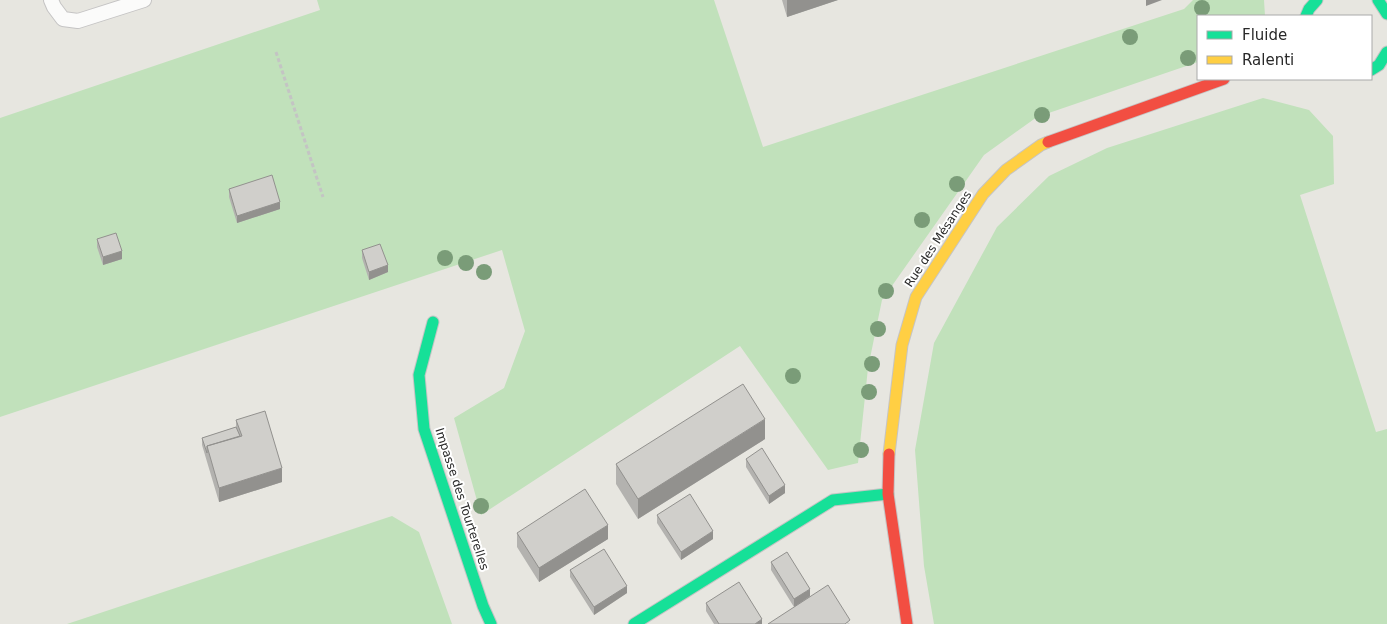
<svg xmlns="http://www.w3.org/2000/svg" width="1387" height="624" viewBox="0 0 1387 624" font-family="'DejaVu Sans',sans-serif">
<rect width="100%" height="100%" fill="#e7e6e0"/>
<!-- green -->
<path fill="#c1e1bb" d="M317,0H714L763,147L1184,9L1193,0H1264L1265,16H1198V62L1037,117L984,155L882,300L868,368L858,463L828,470L740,346L481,515L454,418L504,388L525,331L502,250L0,417V118L320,10Z
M1263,98L1309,110L1333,136L1334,184L1300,195L1376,432L1387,429V624H934L924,566L915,450L934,343L997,227L1049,176L1107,148Z
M392,516L419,532L452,624H67Z"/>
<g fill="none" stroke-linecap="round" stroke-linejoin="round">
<defs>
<path id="lane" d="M51,0L54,7L63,19L78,21L144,0"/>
<path id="fast" d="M1378,0L1387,14
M1306,16L1309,9L1317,0
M1371,70L1379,65L1387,52
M433,322L419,375L424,429L483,606L491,624
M634,624L833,500L888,494"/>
<path id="slow" d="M889,454L902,345L916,297L983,194L1006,170L1041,145L1048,142"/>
<path id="jam" d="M1048,142L1224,79
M889,454L888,494L907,624"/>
</defs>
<!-- lane casing -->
<use href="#lane" stroke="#c5c4c4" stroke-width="16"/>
<!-- fast casing -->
<use href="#fast" stroke="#c5c4c4" stroke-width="13"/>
<!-- slow casing -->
<use href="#slow" stroke="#c5c4c4" stroke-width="13"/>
<!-- jam casing -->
<use href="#jam" stroke="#c5c4c4" stroke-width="13"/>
<!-- path -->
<path stroke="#c4c4c4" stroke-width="3" stroke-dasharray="4 2.5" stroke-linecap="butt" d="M276,52L323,197"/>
<!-- lane -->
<use href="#lane" stroke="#fbfbfa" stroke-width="14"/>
<!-- fast -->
<use href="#fast" stroke="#16e098" stroke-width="11"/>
<!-- slow -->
<use href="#slow" stroke="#ffcf43" stroke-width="11"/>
<!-- jam -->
<use href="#jam" stroke="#f24e42" stroke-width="11"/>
</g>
<!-- trees -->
<g fill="#7a9c78">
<circle cx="1202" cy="8" r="8"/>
<circle cx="1130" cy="37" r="8"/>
<circle cx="1188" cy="58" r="8"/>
<circle cx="1042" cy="115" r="8"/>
<circle cx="957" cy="184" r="8"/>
<circle cx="922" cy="220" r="8"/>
<circle cx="445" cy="258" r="8"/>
<circle cx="466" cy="263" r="8"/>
<circle cx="484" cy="272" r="8"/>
<circle cx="886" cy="291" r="8"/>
<circle cx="878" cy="329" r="8"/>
<circle cx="872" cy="364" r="8"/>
<circle cx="793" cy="376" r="8"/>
<circle cx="869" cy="392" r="8"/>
<circle cx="861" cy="450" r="8"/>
<circle cx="481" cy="506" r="8"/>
</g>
<!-- wall -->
<path fill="#b3b2af" d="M782,0H838L787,17Z
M229,189L280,209L237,223L229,197Z
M97,239L122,259L103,265L97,247Z
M362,250L388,272L369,280L362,258Z
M236,420L282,482L219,502L202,445V438L236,427Z
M765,439L638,519L616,484V464Z
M746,459L785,493L769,504L746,467Z
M657,515L713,539L681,560L657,523Z
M517,533L608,539L539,582L517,547Z
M771,562L810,596L850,624L794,607L771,570Z
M570,570L627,593L594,615L570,577Z
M706,603L762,624H714L706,611Z"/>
<!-- shaded-wall -->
<path fill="#92918e" d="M787,0H838L787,17Z
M1146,0H1162L1146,6Z
M280,202V209L237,223V216Z
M122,251V259L103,265V257Z
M388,265V272L369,280V272Z
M765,419V439L638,519V499Z
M282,468V482L219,502V488Z
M785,485V493L769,504V496Z
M608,525V539L539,582V568Z
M713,531V539L681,560V552Z
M627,586V593L594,615V607Z
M810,589V596L794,607V599Z
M762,619V624H755Z"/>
<!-- building -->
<path fill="#d0cfcb" stroke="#92918e" d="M272,175L280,202L237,216L229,189Z
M116,233L122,251L103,257L97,239Z
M380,244L388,265L369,272L362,250Z
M743,384L765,419L638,499L616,464Z
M265,411L282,468L219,488L207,446L242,436L236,420Z
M236,427L240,436L207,446V453L202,438Z
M762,448L785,485L769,496L746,459Z
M585,489L608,525L539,568L517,533Z
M690,494L713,531L681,552L657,515Z
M604,549L627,586L594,607L570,570Z
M787,552L810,589L794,599L771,562Z
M739,582L762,619L755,624H719L706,603Z
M828,585L850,620L845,624H768Z"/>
<g text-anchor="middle" stroke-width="4" stroke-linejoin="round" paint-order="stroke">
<!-- street labels -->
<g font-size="12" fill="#292929" stroke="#fff">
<text transform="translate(938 239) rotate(-57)" y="4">Rue des Mésanges</text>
<text transform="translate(462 499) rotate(72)" y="4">Impasse des Tourterelles</text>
</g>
</g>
<!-- legend -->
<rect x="1197" y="15" width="175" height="65" fill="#ffffff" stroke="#a9a9a9"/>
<rect x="1207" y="31" width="25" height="8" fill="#16e098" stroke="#a9a9a9"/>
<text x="1242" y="40" font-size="15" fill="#292929">Fluide</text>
<rect x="1207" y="56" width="25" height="8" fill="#ffcf43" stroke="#a9a9a9"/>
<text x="1242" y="65" font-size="15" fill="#292929">Ralenti</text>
</svg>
